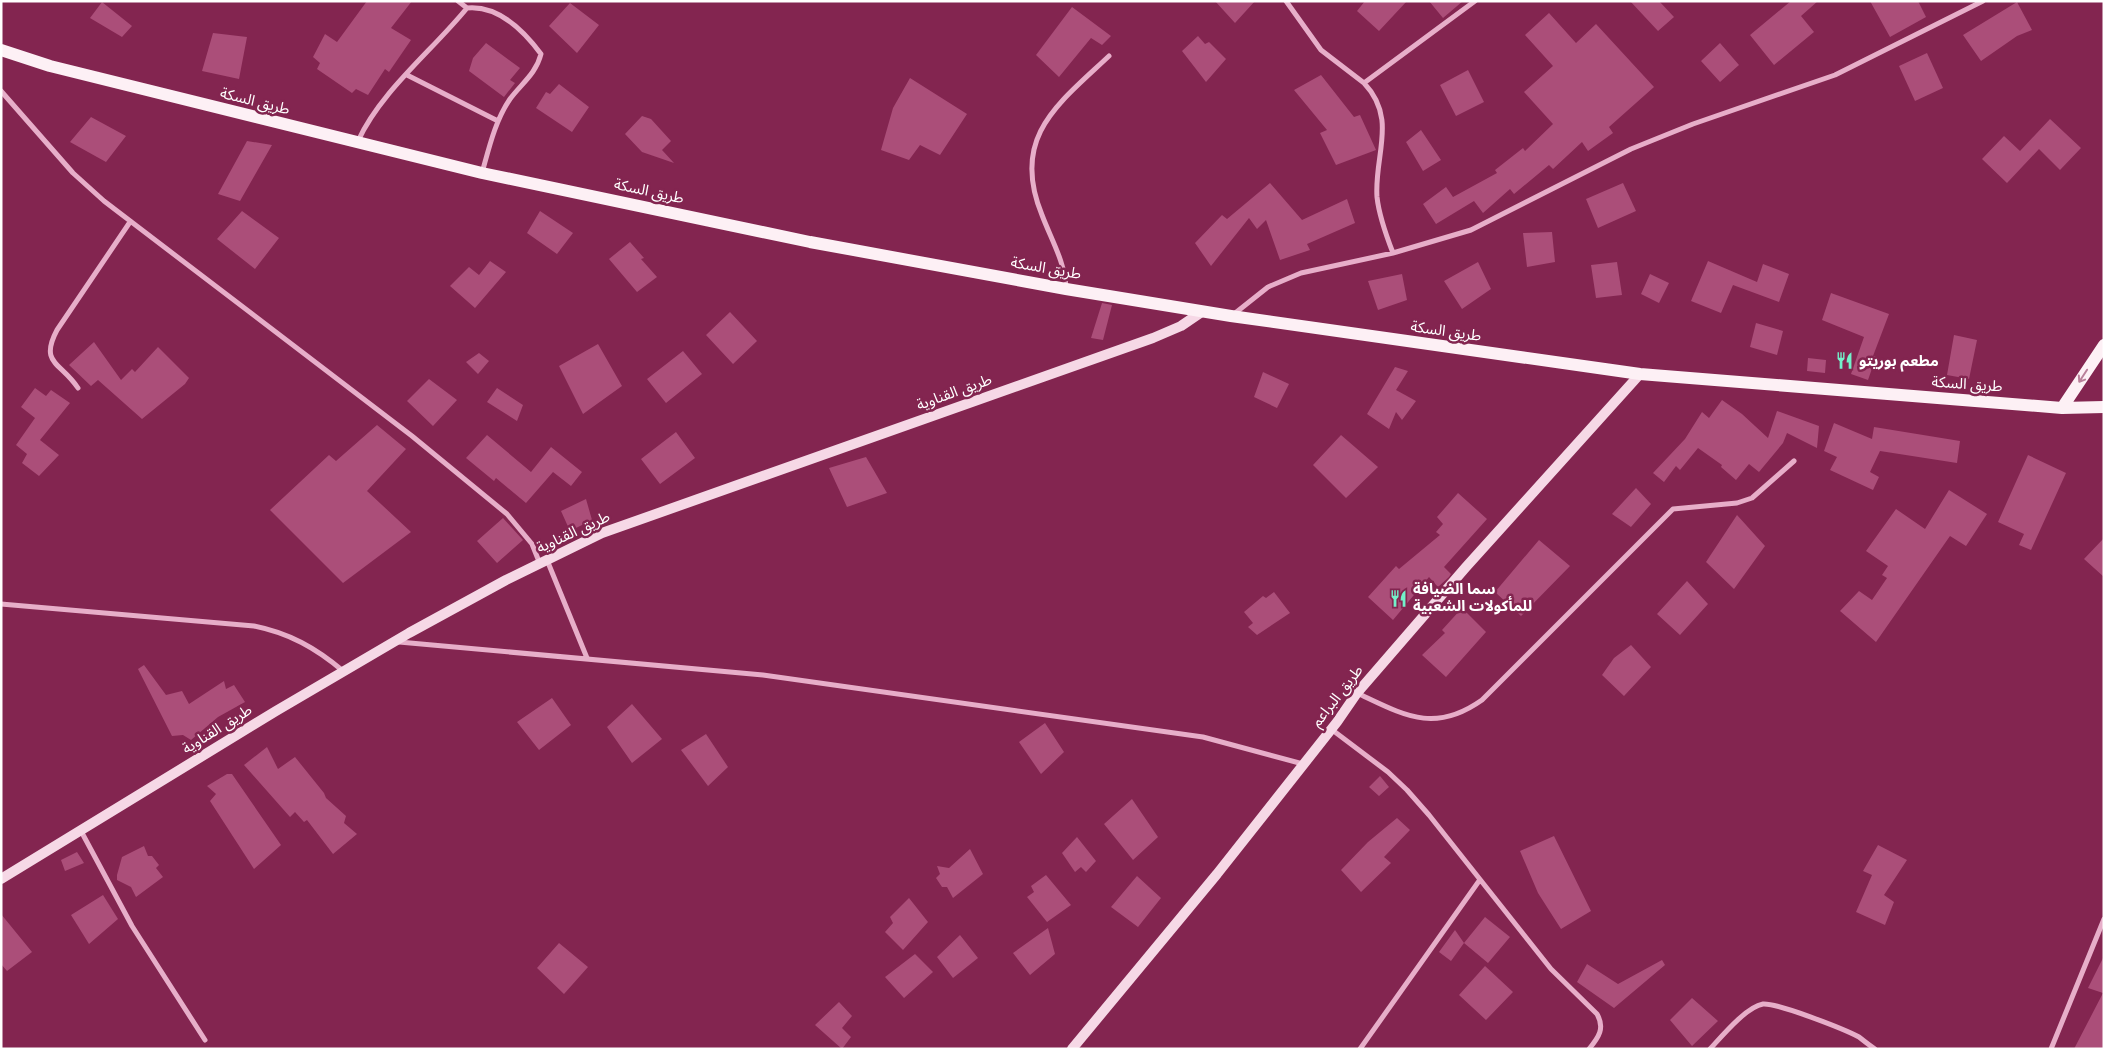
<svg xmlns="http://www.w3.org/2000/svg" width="2105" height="1050" viewBox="0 0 2105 1050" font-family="Figtree,'Noto Sans Arabic',sans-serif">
<rect width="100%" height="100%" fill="#832550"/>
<!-- building -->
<path fill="#ab4e79" d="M367,1H412L391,28L411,40L389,72L385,69L368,95L356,89L352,93L317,69L320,63L313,57L325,34L337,42Z
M1215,1H1255L1235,23Z
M1365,1H1407L1379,31L1357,11Z
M1429,1H1463L1443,18Z
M1630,1H1659L1674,17L1658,31Z
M1791,1H1818L1801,16L1814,32L1774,65L1750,35Z
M1870,1H1918L1926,17L1890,37Z
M102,2L132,26L122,37L90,18Z
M2017,2L2032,30L2017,36L1981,61L1963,35Z
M570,3L599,25L577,53L549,26Z
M1072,7L1111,36L1102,45L1091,38L1059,77L1036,55Z
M1549,13L1576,43L1596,24L1654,87L1609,127L1613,133L1588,151L1582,142L1553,169L1549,165L1514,194L1510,189L1483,213L1474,201L1436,224L1423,204L1446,187L1453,197L1497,173L1495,170L1523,148L1525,151L1553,124L1524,92L1553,66L1525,35Z
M213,33L247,37L239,79L202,71Z
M1198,36L1205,44L1209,42L1226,59L1206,82L1182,51Z
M486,43L520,68L510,80L515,83L504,97L469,71L473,58Z
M1720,43L1739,65L1720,82L1701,61Z
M1927,53L1943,88L1915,101L1899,66Z
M1468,70L1484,102L1456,116L1440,85Z
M1321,75L1354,117L1360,115L1376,150L1336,165L1320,133L1327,130L1294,90Z
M910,78L967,114L940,155L920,145L909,160L881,150L893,108Z
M559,84L589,107L572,132L536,108L546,92L550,94Z
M642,116L651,119L671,141L662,150L674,163L642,152L625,134Z
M91,117L126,136L106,162L70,142Z
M2050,119L2081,148L2060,170L2039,149L2007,183L1982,159L2004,136L2020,151Z
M1421,130L1441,160L1423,171L1406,142Z
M247,141L272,145L240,201L218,194Z
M1270,183L1302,220L1347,199L1355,223L1307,244L1310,250L1280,260L1266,220L1257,229L1249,218L1211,266L1195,243L1222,215L1227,219Z
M1623,183L1636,211L1598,228L1586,199Z
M242,211L279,238L255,269L217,239Z
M540,211L573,233L557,254L527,233Z
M1552,232L1555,262L1527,267L1523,233Z
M630,242L644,258L641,259L657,277L637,292L609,259Z
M490,261L506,272L475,308L450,286L469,267L479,275Z
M1708,261L1757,282L1763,264L1789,274L1779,302L1733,285L1721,313L1691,301Z
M1478,262L1491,289L1462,309L1444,281Z
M1617,262L1622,295L1596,298L1591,265Z
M1402,274L1407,300L1378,310L1368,281Z
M1650,274L1669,283L1659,303L1641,294Z
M1831,293L1889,314L1873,356L1876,357L1868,380L1851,374L1864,337L1822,320Z
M1102,303L1112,305L1103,340L1091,338Z
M730,312L757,341L733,364L706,335Z
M1756,323L1783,331L1777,355L1750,347Z
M1954,335L1977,340L1969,379L1947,375Z
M94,342L121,380L132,369L135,372L158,347L189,378L185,384L142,419L98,380L91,386L69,365Z
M598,344L622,386L583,414L559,366Z
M683,351L702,374L666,403L647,379Z
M479,353L489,361L478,374L466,362Z
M1808,358L1826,360L1825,373L1807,371Z
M1395,367L1408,371L1396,390L1416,401L1402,420L1396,412L1389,429L1367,414Z
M1263,372L1289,384L1277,408L1254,397Z
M429,379L457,400L433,426L407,401Z
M35,388L46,396L51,390L70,403L40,440L59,455L39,476L22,463L27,454L16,445L35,418L21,407Z
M497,388L523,405L517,421L487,402Z
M1722,400L1742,414L1768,438L1777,411L1819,426L1817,448L1787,433L1783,443L1759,472L1749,464L1736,480L1721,467L1722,465L1698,448L1680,470L1676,466L1664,482L1653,473L1685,439L1702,412L1709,418Z
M1834,423L1872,439L1874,427L1960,441L1957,463L1880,451L1870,472L1879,477L1873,490L1830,470L1837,457L1824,451Z
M377,425L406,449L367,491L411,532L343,583L270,510L329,455L336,461Z
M676,432L695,458L660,484L641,459Z
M487,435L531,472L551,447L582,472L571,486L553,472L526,503L496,478L494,481L466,458Z
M1341,435L1378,467L1346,498L1313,465Z
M2028,455L2066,473L2031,550L2019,545L2024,534L1998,522Z
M866,457L887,493L847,507L829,468Z
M1636,488L1651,504L1631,527L1612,514Z
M1949,490L1987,514L1966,546L1950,536L1876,642L1840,611L1859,591L1872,600L1887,578L1882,575L1888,566L1866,551L1896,509L1925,529Z
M1458,493L1487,519L1444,567L1451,574L1449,577L1438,587L1429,577L1393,620L1368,597L1396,566L1399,569L1440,535L1436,532L1443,524L1437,517Z
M586,499L592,520L570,531L561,511Z
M1737,515L1765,546L1734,589L1706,562Z
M503,518L523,540L497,563L477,541Z
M2104,538V577L2084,559Z
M1539,540L1570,566L1521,616L1495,592Z
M1687,581L1708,604L1680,635L1657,614Z
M1274,592L1290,613L1257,635L1248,627L1253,623L1244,612L1263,596L1266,598Z
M1462,608L1486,632L1446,677L1422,655L1445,633L1442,630Z
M1631,645L1651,667L1624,696L1602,675L1614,658Z
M144,665L166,695L182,691L189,704L224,681L226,689L234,685L245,702L218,717L191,740L183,735L172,736L138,669Z
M552,698L571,725L539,750L517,722Z
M632,704L662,739L632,763L607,727Z
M1045,723L1064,752L1041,774L1019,742Z
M706,734L728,767L708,786L681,750Z
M267,747L278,769L295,757L324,793L326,798L346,816L344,823L357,834L333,854L307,820L304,822L295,812L290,817L244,765Z
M227,774H232L281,845L254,869L210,801L216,794L207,786Z
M1380,776L1389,787L1379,796L1369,787Z
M1132,799L1158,837L1133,860L1104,824Z
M1397,818L1410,830L1384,857L1391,863L1361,892L1341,870L1368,842Z
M1554,836L1591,911L1561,929L1538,893L1520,851Z
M1077,837L1096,861L1086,872L1081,867L1075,872L1062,853Z
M1878,845L1907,860L1884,895L1894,902L1885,925L1856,912L1872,875L1863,871Z
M144,846L148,856H152L159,865L156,868L163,877L136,897L131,887L117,880V875L122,857Z
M970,849L983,874L953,898L947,887H942L936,878L940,874L937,866L949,868Z
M77,852L84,863L65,871L61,860Z
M1046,875L1071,905L1047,922L1027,897L1034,892L1031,886Z
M1137,876L1161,898L1138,927L1111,907Z
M103,895L118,919L89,944L71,915Z
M909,898L928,922L903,950L885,932L893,923L890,917Z
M1,914L32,952L7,971L1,964Z
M1485,917L1510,937L1488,963L1464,943Z
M1048,928L1055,954L1030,975L1013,953Z
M1455,930L1464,943L1451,961L1439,952Z
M960,935L978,958L953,978L937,957Z
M559,943L588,967L564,994L537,968Z
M915,954L933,972L904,998L885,977Z
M2104,956V1049H2074L2103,993L2088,988Z
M1662,960L1665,965L1614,1008L1577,982L1587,964L1618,984Z
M1485,966L1513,992L1486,1020L1459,995Z
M1692,998L1718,1021L1692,1046L1670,1020Z
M839,1002L852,1016L842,1028L851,1037L842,1049L815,1025Z"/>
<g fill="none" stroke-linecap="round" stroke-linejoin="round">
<!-- street -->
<path stroke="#e7aec9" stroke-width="5" d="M458,1L467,8
M1286,1L1321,50L1364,83
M407,75L498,121
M1,91L73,173L104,201L412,436L507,514L532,544L540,564
M358,141C381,91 432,51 467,8C498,5 524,31 541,54C536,74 521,84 510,99C495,121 489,148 482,173
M1393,253C1386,235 1379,216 1377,197C1374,155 1398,119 1364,83L1475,1
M1066,288C1065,262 1051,239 1042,215C1010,137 1058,104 1109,56
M1234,314L1268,287L1301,273L1393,253L1471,230L1631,149L1693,124L1835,75L1983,1
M78,388C61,362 39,364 57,330L130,222
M547,560L587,658
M1,604L254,626C289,633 316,648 343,671
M399,642L763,675L1203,737L1303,764
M1357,693C1404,715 1434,734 1482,700L1673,509L1737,503L1752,498L1794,461
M1331,729L1388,772L1407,790L1429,815L1551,969L1597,1014C1605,1028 1599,1037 1589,1049
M81,831L132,926L205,1040
M1360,1049L1479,881
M1710,1049C1722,1036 1746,1007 1763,1004C1778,1003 1844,1029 1859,1037C1864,1041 1869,1045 1875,1049
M2051,1049L2104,919"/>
<!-- secondary -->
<path stroke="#f6d8e6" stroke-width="10" d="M1,879L276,711L409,633L506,580L602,533L1153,338L1181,326L1203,311
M1072,1049L1217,874L1337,722L1357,693L1466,567L1640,374"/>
<!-- primary -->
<path stroke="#fdf0f5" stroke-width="12" d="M1,50L50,66L482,173L810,242L1066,289L1231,316L1640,374L2062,408L2104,407
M2062,408L2104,345"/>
</g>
<!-- one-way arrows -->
<defs><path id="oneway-shaft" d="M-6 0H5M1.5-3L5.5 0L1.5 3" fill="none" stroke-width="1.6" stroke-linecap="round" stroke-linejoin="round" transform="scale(1.25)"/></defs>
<use stroke="#ba809a" href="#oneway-shaft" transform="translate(2083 376) rotate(123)"/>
<!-- icons -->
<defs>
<symbol id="restaurant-bare" viewBox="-9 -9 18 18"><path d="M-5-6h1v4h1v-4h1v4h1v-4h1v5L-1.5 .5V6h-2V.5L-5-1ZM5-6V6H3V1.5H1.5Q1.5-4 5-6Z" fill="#73f1ca" stroke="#832550" stroke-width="2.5" paint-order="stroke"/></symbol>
</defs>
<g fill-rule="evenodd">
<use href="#restaurant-bare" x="1832" y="348" width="25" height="25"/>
<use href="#restaurant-bare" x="1386" y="586" width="25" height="25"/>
</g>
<g text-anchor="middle" stroke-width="5" stroke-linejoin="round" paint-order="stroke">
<!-- street labels -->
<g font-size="15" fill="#fff" stroke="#832550">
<text transform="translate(255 101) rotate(14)" y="5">طريق السكة</text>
<text transform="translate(649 191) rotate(12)" y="5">طريق السكة</text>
<text transform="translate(1046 268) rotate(10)" y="5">طريق السكة</text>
<text transform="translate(1446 331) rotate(8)" y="5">طريق السكة</text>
<text transform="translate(1967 384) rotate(4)" y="5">طريق السكة</text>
<text transform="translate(954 392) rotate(-20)" y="5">طريق القناوية</text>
<text transform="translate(573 532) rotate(-25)" y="5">طريق القناوية</text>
<text transform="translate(1337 696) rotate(-52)" y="5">طريق البراعم</text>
<text transform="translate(217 729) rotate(-32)" y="5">طريق القناوية</text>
</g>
<!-- poi labels -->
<g font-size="15" font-weight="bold" fill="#fff" stroke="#832550" text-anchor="start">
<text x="1859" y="366">مطعم بوريتو</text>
<text x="1413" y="594">سما الضيافة<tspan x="1413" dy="17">للمأكولات الشعبية</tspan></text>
</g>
</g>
<!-- border -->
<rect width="2105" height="1050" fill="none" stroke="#ffffff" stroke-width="5"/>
</svg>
